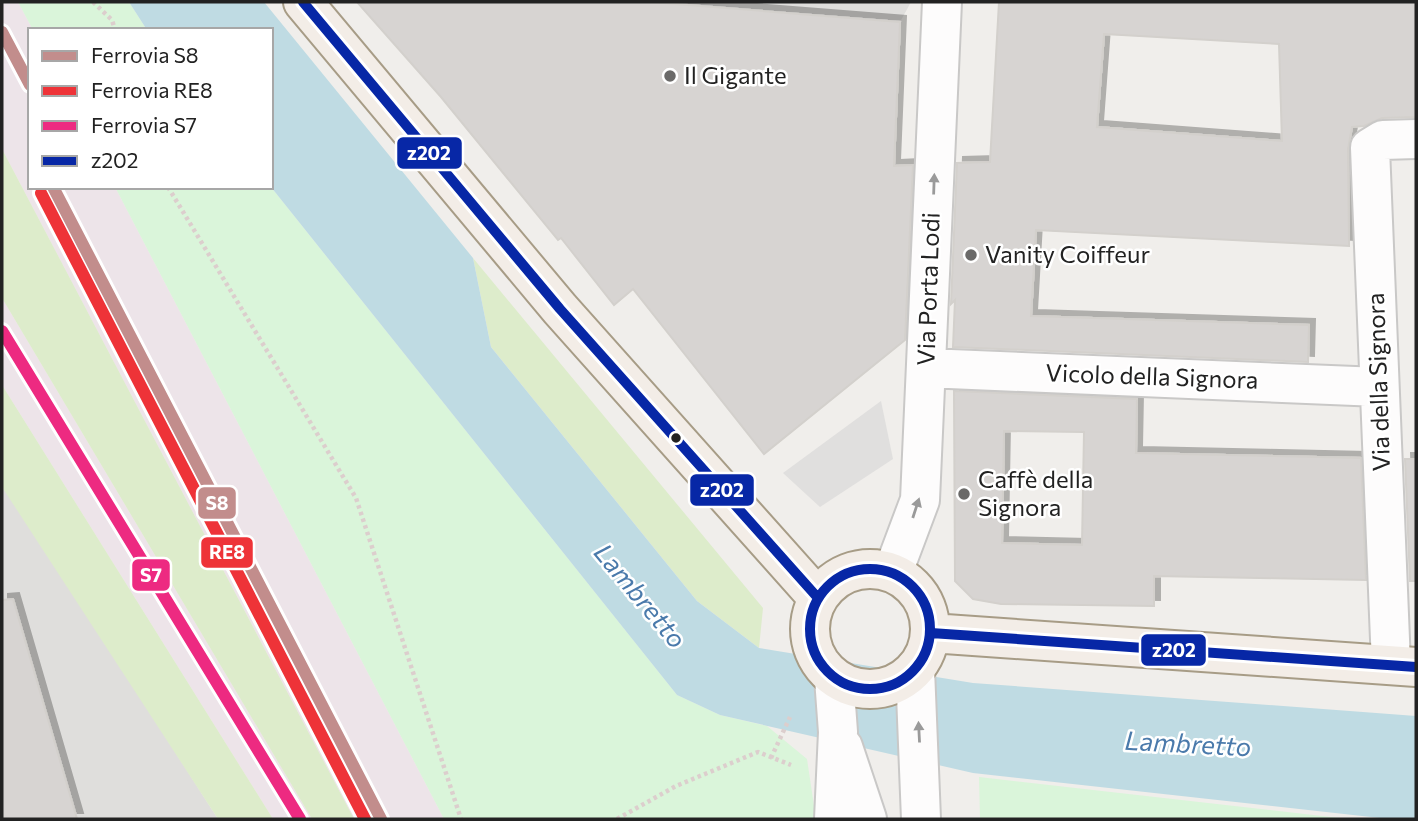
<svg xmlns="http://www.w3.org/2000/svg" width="1418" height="821" viewBox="0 0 1418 821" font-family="Commissioner,sans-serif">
<defs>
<filter id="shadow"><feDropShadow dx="6" dy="-6" stdDeviation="0" flood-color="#0004"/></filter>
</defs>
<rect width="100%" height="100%" fill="#f0eeeb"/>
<!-- residential -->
<path fill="#dfdedc" d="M650,2H911L900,22Z
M2,487L20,510L218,819H2Z"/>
<!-- industrial -->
<path fill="#ede4e9" d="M2,2H18L33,30H30V187H115L444,819H354L2,149Z
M2,298L312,819H273L2,385Z"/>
<!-- grass -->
<path fill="#ddeccb" d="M2,149L354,819H312L2,298Z
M473,258L763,608L759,648L697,601L491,347Z
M2,385L273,819H218L2,487Z"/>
<!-- park -->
<path fill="#daf5da" d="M18,2H129L147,30H33Z
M115,187H271L677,695L720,715L767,726L807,759L816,819H444Z
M979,777L1348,819H980Z"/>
<!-- parking -->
<path fill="#e0dfde" d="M881,401L893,459L820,507L783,473Z"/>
<!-- water -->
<path fill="#bfdbe3" d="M129,2H264L473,258L491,347L697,601L759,648L973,683L1416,716V819H1389L973,773L720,715L677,695L271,187V30H147Z"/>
<!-- building -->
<path fill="#d7d4d2" stroke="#d3d0cc" stroke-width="2" fill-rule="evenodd" filter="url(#shadow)" d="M357,2H650L900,22L894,166L913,165L905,340L764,454L633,289L614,305L561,238L558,240L441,97Z
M999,2H1416V117L1382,118L1364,126L1352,127L1348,149L1349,246L1036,230L1031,316L1309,325L1308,362L953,347L955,300L951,304L957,163L990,162ZM1104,34L1279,44L1282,141L1097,127Z
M954,391L1137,399L1136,453L1361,458L1366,580L1154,576V606L1001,604L973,599L955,581ZM1004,431L1084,432L1082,545L1002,543Z
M1405,459H1416V581H1410Z
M13,599L77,819H2V600Z"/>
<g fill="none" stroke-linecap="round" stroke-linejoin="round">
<defs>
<path id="minor" d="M926,368L1379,387
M893,572L920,500L942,2
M1391,664L1370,148L1383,140L1416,139
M915,669L921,819
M834,678L838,732L834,819
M843,747L867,819"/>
<path id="major" d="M303,2L560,309L818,598
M810 629a60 60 0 1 1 120 0a60 60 0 1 1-120 0Z
M931,633L1416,667"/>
</defs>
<!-- minor casing -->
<use href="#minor" stroke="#c9c8c7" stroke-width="42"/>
<!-- major casing -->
<use href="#major" stroke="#a79c86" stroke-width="42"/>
<!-- path -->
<path stroke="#dccecd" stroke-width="4.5" stroke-dasharray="3.5 3.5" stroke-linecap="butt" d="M93,2L112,20L115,30
M168,187L356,498L461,819
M771,758L790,717
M617,819L676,786L758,752L791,765"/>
<!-- minor -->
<use href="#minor" stroke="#fdfcfc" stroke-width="38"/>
<!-- major -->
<use href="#major" stroke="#f3ede7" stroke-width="38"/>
<defs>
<path id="bus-1" d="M303,2L560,309L818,598
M810 629a60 60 0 1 1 120 0a60 60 0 1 1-120 0Z
M931,633L1416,667"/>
</defs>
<!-- bus-1 casing -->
<use href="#bus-1" stroke="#fff" stroke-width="16"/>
<!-- bus-1 -->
<use href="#bus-1" stroke="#0727a6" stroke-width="10"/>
<defs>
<path id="rail-1" d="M2,32L30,85
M53,187L381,819"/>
<path id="rail-2" d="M41,193L365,819"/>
<path id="rail-3" d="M2,331L300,819"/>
</defs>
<!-- rail-1 casing -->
<use href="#rail-1" stroke="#fff" stroke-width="18"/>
<!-- rail-2 casing -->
<use href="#rail-2" stroke="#fff" stroke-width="18"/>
<!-- rail-3 casing -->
<use href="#rail-3" stroke="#fff" stroke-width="18"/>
<!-- rail-1 -->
<use href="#rail-1" stroke="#c28d8c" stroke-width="12"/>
<!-- rail-2 -->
<use href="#rail-2" stroke="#ee3338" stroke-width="12"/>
<!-- rail-3 -->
<use href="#rail-3" stroke="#ed2a81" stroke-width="12"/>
</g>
<!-- one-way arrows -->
<defs><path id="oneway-solid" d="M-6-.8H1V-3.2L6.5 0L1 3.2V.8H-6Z" transform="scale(1.75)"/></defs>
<g fill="#9a9a9a">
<use href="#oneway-solid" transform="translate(934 184) rotate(-88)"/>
<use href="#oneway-solid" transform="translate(916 508) rotate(-72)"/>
<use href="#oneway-solid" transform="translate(919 732) rotate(-93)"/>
</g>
<!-- markers -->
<g fill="#6a6968" stroke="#fff" stroke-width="2.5">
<circle cx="670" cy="76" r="7"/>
<circle cx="971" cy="255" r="7"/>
<circle cx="964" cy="494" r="7"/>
</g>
<circle fill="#222" stroke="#fff" stroke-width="2.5" cx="676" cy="438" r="6"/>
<g text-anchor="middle" stroke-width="5" stroke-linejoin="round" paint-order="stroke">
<!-- poi labels -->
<g font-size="24" fill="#222" stroke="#fff" text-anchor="start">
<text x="684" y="84">Il Gigante</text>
<text x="985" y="263">Vanity Coiffeur</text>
<text x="978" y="488">Caffè della<tspan x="978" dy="28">Signora</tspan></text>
</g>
<!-- street labels -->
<g font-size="24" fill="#222" stroke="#fff">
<text transform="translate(929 289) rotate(-88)" y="8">Via Porta Lodi</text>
<text transform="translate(1152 377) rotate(2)" y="8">Vicolo della Signora</text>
<text transform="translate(1379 382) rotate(-92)" y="8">Via della Signora</text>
</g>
<!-- water labels -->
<g font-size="26" font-style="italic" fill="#4a7aab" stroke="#fff">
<text transform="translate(640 596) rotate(50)" y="9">Lambretto</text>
<text transform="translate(1188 744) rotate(3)" y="9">Lambretto</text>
</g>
</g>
<g stroke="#fff" stroke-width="2.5">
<rect x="396" y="136" width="67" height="34" rx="7" fill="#0727a6"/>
<rect x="689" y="473" width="66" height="34" rx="7" fill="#0727a6"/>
<rect x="197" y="486" width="40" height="34" rx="7" fill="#c28d8c"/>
<rect x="200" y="536" width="54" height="33" rx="7" fill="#ee3338"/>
<rect x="131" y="558" width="40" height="34" rx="7" fill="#ed2a81"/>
<rect x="1140" y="633" width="67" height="34" rx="7" fill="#0727a6"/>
</g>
<g font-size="19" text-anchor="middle" font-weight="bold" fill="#fff">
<text x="429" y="160">z202</text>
<text x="722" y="497">z202</text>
<text x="217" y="510">S8</text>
<text x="227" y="559">RE8</text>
<text x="151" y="582">S7</text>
<text x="1174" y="657">z202</text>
</g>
<!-- border -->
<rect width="1418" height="821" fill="none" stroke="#222222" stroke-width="7"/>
<!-- legend -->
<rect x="28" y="28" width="245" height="161" fill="#ffffff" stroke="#a7a7a7" stroke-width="2"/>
<rect x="42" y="51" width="35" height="10" fill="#c28d8c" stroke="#a7a7a7" stroke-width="2"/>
<text x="91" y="63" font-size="21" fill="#222222">Ferrovia S8</text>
<rect x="42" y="86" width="35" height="10" fill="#ee3338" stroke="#a7a7a7" stroke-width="2"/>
<text x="91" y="98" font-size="21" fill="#222222">Ferrovia RE8</text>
<rect x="42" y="121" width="35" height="10" fill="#ed2a81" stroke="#a7a7a7" stroke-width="2"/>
<text x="91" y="133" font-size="21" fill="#222222">Ferrovia S7</text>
<rect x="42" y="156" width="35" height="10" fill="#0727a6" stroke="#a7a7a7" stroke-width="2"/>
<text x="91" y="168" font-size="21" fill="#222222">z202</text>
</svg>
